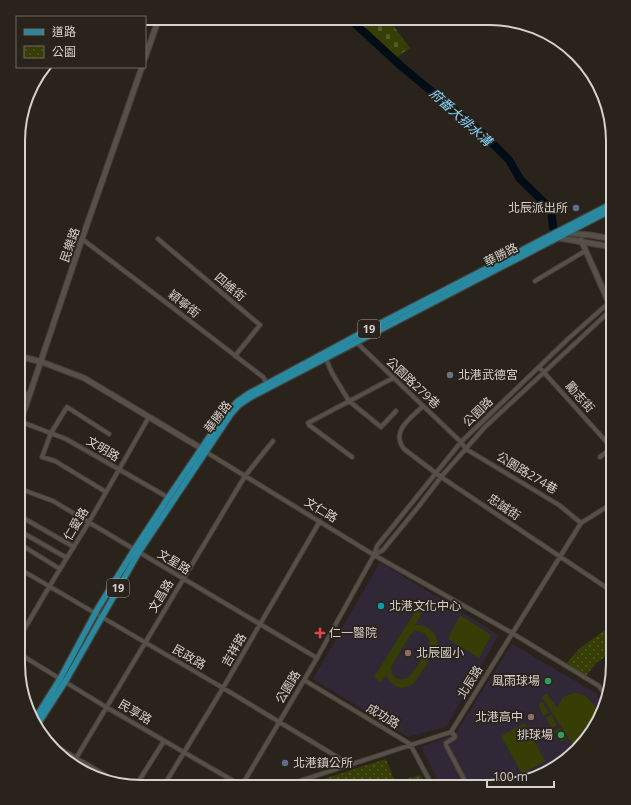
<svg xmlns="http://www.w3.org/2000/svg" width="631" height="805" viewBox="0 0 631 805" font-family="'Open Sans','Noto Sans TC',sans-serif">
<defs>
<pattern id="cemetery-stones" width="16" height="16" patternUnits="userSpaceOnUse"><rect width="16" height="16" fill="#373e05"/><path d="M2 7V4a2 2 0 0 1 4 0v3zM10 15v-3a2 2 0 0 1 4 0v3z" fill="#535928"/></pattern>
<pattern id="park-dots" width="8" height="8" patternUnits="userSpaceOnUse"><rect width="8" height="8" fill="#373e05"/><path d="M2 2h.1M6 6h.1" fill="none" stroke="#535928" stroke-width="1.8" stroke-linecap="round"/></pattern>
</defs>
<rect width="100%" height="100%" fill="#29231b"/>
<!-- education -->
<path fill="#302737" d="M380,562L499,635L446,727L408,737L313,679Z
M512,644L596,693L602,703L592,732L551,771L498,787H441L421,747L455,734Z"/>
<!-- green -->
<path fill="#373e05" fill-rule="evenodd" d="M416,610L422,613L415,625C426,624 440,633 437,646C436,652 419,675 415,682C404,692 392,688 386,675L381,682L374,677ZM415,631C423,631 431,636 429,646C423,655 412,683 399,679C393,678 392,673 391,667L410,635Z
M460,615L491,635L479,658L448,639Z
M574,693C587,693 592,702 599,713L592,732L575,748L542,697L547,694L557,708L563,697Z
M543,702L549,713L544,716L538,705Z
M551,714L557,725L552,728L546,718Z
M524,723L545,761L522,774L501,736Z
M560,728L567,738L561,742L554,731Z"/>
<!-- cemetery -->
<path fill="url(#cemetery-stones)" d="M354,19H388L410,48L397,57L376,40Z"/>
<!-- park -->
<path fill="url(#park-dots)" d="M605,630L613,635V652L596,663L585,677L565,665L579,649Z
M386,759L395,782L420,775L427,787H298Z"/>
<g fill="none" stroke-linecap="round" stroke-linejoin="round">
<!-- river -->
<path stroke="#000c16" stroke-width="8" d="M350,19L401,66L483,134L509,160L520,179L551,209L553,227"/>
<defs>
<path id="street" d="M82,239L164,301L263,377L268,385
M158,239L260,325L235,356
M535,281L585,251
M356,342L461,442L466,449L559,505L581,523
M326,359L332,373L349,401L381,427L396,411
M539,367L612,448L600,457
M19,392L30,395
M423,406C411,418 390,431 404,449L441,477L613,592
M19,421L66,439L169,498
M206,452L374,555L512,633L599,686L605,694
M352,457L309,425L308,423L393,378
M18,488L53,501L317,658
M106,492L55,461L42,457L51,433L67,407L109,434
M18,515L74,547
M18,530L67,558
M18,543L60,569
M374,555L383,550L419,506L441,477L484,428L612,309
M18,568L223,688L349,764
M18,640L49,587L89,522L149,417
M18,653L106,707L242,786
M304,680L410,744L433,787
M451,732L455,736L454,738L446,743V745L468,787
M52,744L112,779
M72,765L245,476L273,441
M135,787L164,741
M163,787L223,688L320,521
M241,787L317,658L374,555L377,546L461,442L568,339L613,299
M281,787L451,732L581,523L613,503"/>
<path id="secondary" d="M145,58L159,18
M566,233L590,235L613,239
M558,236L559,238L613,247
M581,240L613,312
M19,356L42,362L84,378L204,450
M18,429L82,239L142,67"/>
<path id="primary" d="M33,722L60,679L98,608L134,550L168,498L222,418L238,401L248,394L354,337L613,203
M36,727L65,682L139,552L231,414L239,405L251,397L613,209"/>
</defs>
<!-- street casing -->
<use href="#street" stroke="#453f39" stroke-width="5.5"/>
<!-- secondary casing -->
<use href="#secondary" stroke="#453f39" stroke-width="7"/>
<!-- primary casing -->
<use href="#primary" stroke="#453f39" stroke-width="8"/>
<!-- street -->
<use href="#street" stroke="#575046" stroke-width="3.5"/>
<!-- secondary -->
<use href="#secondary" stroke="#575046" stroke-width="5"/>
<!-- primary -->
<use href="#primary" stroke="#2989a0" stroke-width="5.5"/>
</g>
<!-- markers -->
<g fill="#5c6f8a" stroke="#29231b" stroke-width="1.5">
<circle cx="576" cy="208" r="4"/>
<circle cx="285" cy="763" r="4"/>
</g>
<circle fill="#6b7280" stroke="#29231b" stroke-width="1.5" cx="450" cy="375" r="4"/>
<circle fill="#0f9aa8" stroke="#29231b" stroke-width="1.5" cx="381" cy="606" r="4"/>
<path fill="#e0444e" stroke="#29231b" stroke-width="1.5" d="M318 627h4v4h4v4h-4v4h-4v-4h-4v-4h4z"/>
<g fill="#8d6e63" stroke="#29231b" stroke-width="1.5">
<circle cx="408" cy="653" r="4"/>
<circle cx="531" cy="717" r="4"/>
</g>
<g fill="#2e9e5b" stroke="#29231b" stroke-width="1.5">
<circle cx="548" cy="681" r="4"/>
<circle cx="561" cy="735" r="4"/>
</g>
<g text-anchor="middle" stroke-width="3.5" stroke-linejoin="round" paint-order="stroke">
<!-- shield labels -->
<g fill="#29231b" stroke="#a19d97" stroke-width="1">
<rect x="358" y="320" width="22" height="18" rx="3"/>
<rect x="107" y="579" width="22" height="18" rx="3"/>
</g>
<g font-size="11" font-weight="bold" fill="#d5d1cc">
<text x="369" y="333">19</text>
<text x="118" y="592">19</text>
</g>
<!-- poi labels -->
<g font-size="12" fill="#d5d1cc" stroke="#29231b" text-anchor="start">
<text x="568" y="212" text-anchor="end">北辰派出所</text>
<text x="458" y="379">北港武德宮</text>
<text x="389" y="610">北港文化中心</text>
<text x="329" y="637">仁一醫院</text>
<text x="416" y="657">北辰國小</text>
<text x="540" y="685" text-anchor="end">風雨球場</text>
<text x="523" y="721" text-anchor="end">北港高中</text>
<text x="553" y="739" text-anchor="end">排球場</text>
<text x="293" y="767">北港鎮公所</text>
</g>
<!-- street labels -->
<g font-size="12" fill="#d5d1cc" stroke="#29231b">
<text transform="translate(70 245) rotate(-71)" y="4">民樂路</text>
<text transform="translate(501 255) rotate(-27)" y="4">華勝路</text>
<text transform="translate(230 287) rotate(40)" y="4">四維街</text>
<text transform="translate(184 304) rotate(38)" y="4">穎寧街</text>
<text transform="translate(413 383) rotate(43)" y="4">公園路279巷</text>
<text transform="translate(580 397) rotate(48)" y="4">勵志街</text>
<text transform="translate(478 412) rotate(-44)" y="4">公園路</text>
<text transform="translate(218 417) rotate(-53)" y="4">華勝路</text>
<text transform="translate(103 449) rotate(31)" y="4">文明路</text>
<text transform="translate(527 473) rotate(31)" y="4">公園路274巷</text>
<text transform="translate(504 507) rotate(34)" y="4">忠誠街</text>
<text transform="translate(321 510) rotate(31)" y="4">文仁路</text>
<text transform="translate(76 524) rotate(-59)" y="4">仁愛路</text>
<text transform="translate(174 562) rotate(31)" y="4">文星路</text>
<text transform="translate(161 596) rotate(-59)" y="4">文昌路</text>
<text transform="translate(234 650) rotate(-60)" y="4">吉祥路</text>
<text transform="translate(189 657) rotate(30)" y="4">民政路</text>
<text transform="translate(470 682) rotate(-58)" y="4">北辰路</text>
<text transform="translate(288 687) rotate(-59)" y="4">公園路</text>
<text transform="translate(135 712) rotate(30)" y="4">民享路</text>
<text transform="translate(383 716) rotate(31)" y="4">成功路</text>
</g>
<!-- water labels -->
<g font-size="13" font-style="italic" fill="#82d3fd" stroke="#29231b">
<text transform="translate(461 117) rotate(42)" y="5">府番大排水溝</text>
</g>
</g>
<!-- crop -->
<path d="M0 0H631V805H0ZM141 25H490A116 116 0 0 1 606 141V664A116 116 0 0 1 490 780H141A116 116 0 0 1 25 664V141A116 116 0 0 1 141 25Z" fill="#29231b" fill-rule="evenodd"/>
<path fill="none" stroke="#d5d1cc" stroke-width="2" d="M141 25H490A116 116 0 0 1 606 141V664A116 116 0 0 1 490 780H141A116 116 0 0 1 25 664V141A116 116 0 0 1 141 25Z"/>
<!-- legend -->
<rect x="16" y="16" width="130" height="52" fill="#29231b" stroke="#6e6962"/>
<rect x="24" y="29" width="20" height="6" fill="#2989a0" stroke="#6e6962"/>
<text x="52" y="36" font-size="12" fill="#d5d1cc">道路</text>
<rect x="24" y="46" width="20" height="12" fill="url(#park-dots)" stroke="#6e6962"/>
<text x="52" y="56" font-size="12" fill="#d5d1cc">公園</text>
<!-- scale -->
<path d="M487 781v6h67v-6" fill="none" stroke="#d5d1cc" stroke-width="2"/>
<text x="493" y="781" font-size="12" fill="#d5d1cc" stroke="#29231b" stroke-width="3" paint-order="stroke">100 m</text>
</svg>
